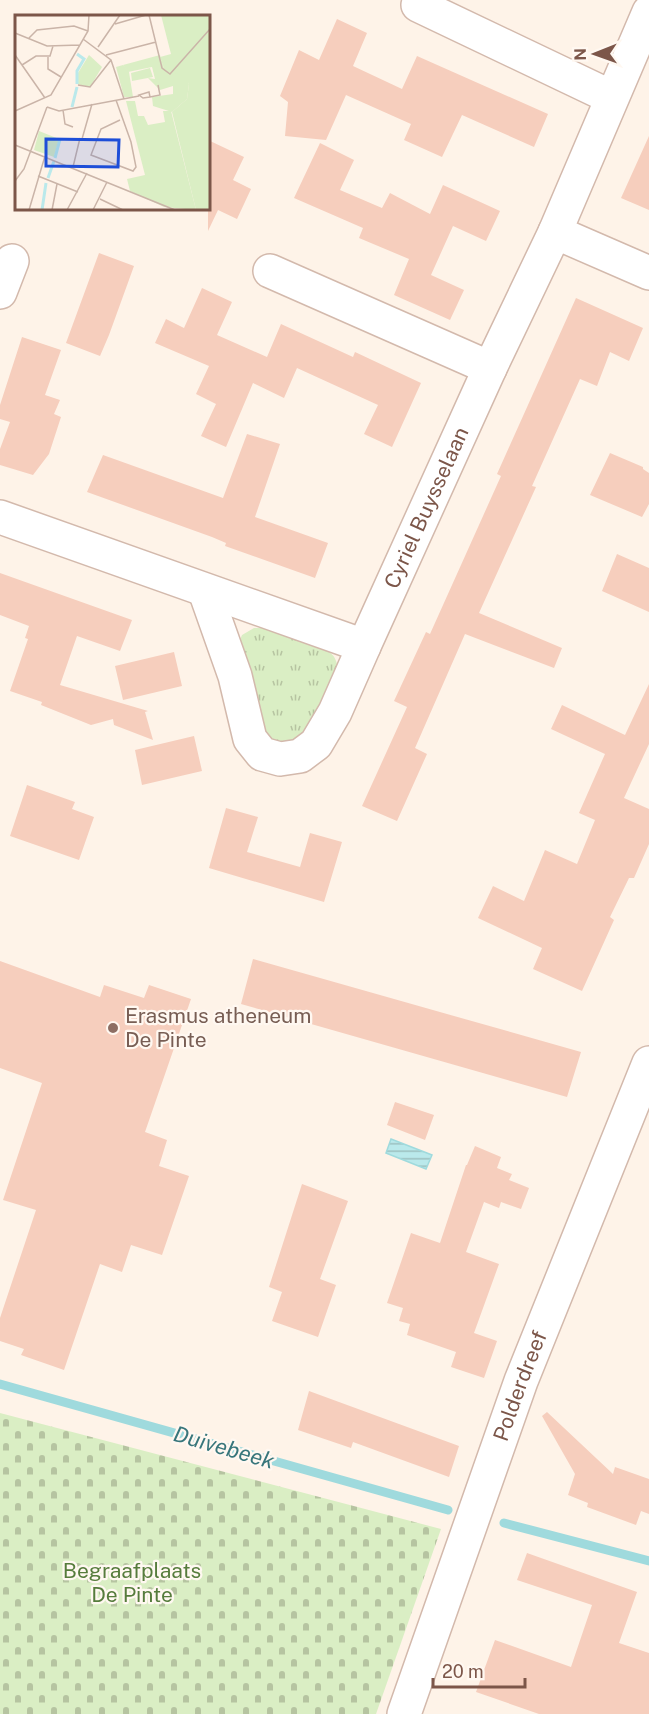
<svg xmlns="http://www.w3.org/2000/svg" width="649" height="1714" viewBox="0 0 649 1714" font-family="'Public Sans',sans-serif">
<defs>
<pattern id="grass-tufts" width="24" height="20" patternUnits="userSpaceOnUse" patternTransform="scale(1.5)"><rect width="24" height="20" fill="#daeec4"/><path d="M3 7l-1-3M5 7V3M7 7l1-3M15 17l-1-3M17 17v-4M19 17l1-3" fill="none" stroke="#b6c4a1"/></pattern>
<pattern id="cemetery-stones" width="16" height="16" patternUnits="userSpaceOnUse" patternTransform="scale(1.5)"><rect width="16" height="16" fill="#daeec4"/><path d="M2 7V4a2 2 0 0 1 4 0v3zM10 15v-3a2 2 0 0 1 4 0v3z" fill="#b6c4a1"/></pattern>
<pattern id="water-rules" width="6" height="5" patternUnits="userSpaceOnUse" patternTransform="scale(1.5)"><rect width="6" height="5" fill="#bae9eb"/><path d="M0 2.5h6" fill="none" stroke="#9cc0c0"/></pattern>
</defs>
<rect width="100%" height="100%" fill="#fef3e8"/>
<!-- grass -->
<path fill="url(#grass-tufts)" d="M254,628H264L327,651C335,655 336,660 338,668L311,731L286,747L266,738L239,642L242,635Z"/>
<!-- cemetery -->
<path fill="url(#cemetery-stones)" d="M0,1413L441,1529L376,1714H0Z"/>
<!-- water -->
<path fill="url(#water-rules)" stroke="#9fdadd" stroke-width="1.5" d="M391,1139L432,1155L426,1169L386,1153Z"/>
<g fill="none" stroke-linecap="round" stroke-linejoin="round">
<!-- stream -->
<path stroke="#9fdadd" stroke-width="9" d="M0,1384L448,1510
M504,1523L649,1561"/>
</g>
<!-- building -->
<path fill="#f6cebd" d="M337,19L367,33L353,66L402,89L417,56L548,114L534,147L462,115L442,157L404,140L411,124L346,95L326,140L285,136L288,102L280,96L299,50L319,60Z
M649,136V210L621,198Z
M208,140L244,157L233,180L251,189L237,219L218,210L208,231Z
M320,143L354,160L340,190L382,208L390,193L430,214L443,185L500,211L486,241L453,226L431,275L464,290L450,320L394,295L409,259L359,238L363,228L294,198Z
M99,253L134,266L109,335L100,356L66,343Z
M202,288L232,302L217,335L267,357L281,324L353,357L355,352L421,383L392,447L364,434L378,405L297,368L284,398L253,383L226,447L201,436L216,404L196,394L209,366L155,343L166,319L184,328Z
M576,298L643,328L629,361L610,352L597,386L580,379L532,486L536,487L479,613L562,648L554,668L465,634L415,748L427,754L397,821L362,806L407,707L394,701L426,632L430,634L501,476L497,474Z
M22,337L61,350L45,395L60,400L54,414L61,417L49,454L33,475L0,465V449L10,422L0,419V405Z
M247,434L280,444L255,517L328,543L315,578L225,546L226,543L212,537L87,492L103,455L223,498Z
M610,453L643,467V469L649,473V504L642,517L590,495Z
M617,554L649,568V612L602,591Z
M0,573L132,620L120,651L77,636L60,685L148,711L145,712L153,740L114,725L113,719L91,725L41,705L42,702L10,691L28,639L25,638L29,626L0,615Z
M174,652L182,686L123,700L115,666Z
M649,684V744L624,798L649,809V844L634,878H629L610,917L614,920L582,991L533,969L542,948L478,918L493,886L524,901L545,850L577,864L595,820L579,813L605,754L551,729L562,705L625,735Z
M194,736L202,771L142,785L135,750Z
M27,785L75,802L72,809L94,817L79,860L10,836Z
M226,808L258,817L247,852L300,867L310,833L342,842L324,902L209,868Z
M253,959L581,1052L567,1097L241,1004Z
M0,961L100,997L104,985L144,998L149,985L191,999L145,1132L167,1140L159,1166L189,1176L162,1255L131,1245L122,1272L100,1264L64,1370L21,1355L24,1349L0,1341V1318L36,1210L3,1200L42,1083L0,1068Z
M395,1102L434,1115L425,1140L387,1125Z
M475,1146L501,1157L497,1168L512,1174L509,1180L529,1188L521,1209L501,1202L499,1208L484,1202L466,1252L499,1264L474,1333L497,1341L484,1378L451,1367L456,1352L407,1335L410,1324L399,1321L403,1308L387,1303L411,1233L440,1243L466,1165H467Z
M302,1184L348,1201L320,1279L336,1285L318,1337L272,1321L282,1292L269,1287Z
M309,1391L459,1446L449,1477L353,1442L351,1448L298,1430Z
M547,1412L613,1474L615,1467L649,1479V1514L641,1511L636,1525L587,1507L588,1503L568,1495L575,1474L542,1416Z
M527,1553L637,1592L619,1643L649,1653V1714H539L476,1692L495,1640L571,1667L592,1605L517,1580Z"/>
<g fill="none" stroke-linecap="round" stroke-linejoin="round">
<defs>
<g id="minor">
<path d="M418,5L611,97"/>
<path d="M555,232L649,273"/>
<path d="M270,271L490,368"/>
<path d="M0,292L12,261"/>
<path id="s1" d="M0,517L364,646L490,368L555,232L649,12"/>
<path d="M205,591L235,676L250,739L262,754L280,759L300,756L316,744L335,712L364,646"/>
<path id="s2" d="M404,1714L521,1381L649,1063"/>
</g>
</defs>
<!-- minor casing -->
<use href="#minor" stroke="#d3b9ac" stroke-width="36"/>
<!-- minor -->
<use href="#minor" stroke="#fff" stroke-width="33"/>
</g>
<!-- markers -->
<circle fill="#8d6e63" stroke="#fff8f1" stroke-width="2" cx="113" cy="1028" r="6"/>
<g text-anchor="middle" stroke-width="4.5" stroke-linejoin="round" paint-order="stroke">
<!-- street labels -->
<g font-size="21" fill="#7c5649" stroke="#fff8f1">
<text dy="7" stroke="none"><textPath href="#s1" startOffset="538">Cyriel Buysselaan</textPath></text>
<text dy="7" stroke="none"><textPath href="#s2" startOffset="348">Polderdreef</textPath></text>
</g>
<!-- education labels -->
<g font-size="21" fill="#785e54" stroke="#fff8f1" text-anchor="start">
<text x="125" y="1023">Erasmus atheneum<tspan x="125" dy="24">De Pinte</tspan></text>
</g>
<!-- park labels -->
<g font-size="21" fill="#567c3c" stroke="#fff8f1">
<text x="132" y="1578">Begraafplaats<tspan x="132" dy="24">De Pinte</tspan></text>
</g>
<!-- water labels -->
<g font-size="22" font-style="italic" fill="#38767b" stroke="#fff8f1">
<text transform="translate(224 1447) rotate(16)" y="8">Duivebeek</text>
</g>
</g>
<!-- overview -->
<g transform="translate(15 15)">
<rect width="195" height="195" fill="#fef3e8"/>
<path d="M74,40L87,52L75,72L62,69L63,58ZM108,50L114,57L118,82H109L101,52ZM135,53L138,62L117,66L116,58ZM111,86H120L123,101H129L133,110L150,107L148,96H156L181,195L149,192L115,176L112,164L130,160Z" fill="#daeec4"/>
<path d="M145,40L149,53L167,51L174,69L172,84L157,97L138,91L137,82L158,79V71L145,75L133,63L140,64L137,52L113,57L108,50Z" fill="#daeec4"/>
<path d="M24,116L44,124L39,142L19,135Z" fill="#daeec4"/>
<path d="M146,0H195V195H181L157,97L172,84L174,69L169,62L149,53L145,42L156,39Z" fill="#daeec4"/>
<path fill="none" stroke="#bae9eb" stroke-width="3" d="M62,69V56L69,44L62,39M57,92L62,72M40,143L45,124M33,163L39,146M27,195L31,168"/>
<path fill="none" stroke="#cab4a8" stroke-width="1.5" d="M134,0L147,53L155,59L195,14M100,9L131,0M0,18L32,31L65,30M14,23L22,15L59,11L73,16M68,24L96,45L109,84M83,32L105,0M0,40L30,83M91,40L141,27M33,42V54L46,62M7,50L21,41H35L38,31M63,70L75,72L96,45M135,82L134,77L124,80L128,83L135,82L145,80L143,70M101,85L116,127L121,152L118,156L76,140L86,114L105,105M32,92L44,96L124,81M48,95L50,109L58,112M0,96L36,80L73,16L74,0M67,124L77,89M0,130L160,195M58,152L65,123M23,161L63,177M0,166L9,154L32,92M85,184L108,195M14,195L30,141M37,195L42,169M52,195L72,158M78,195L92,167"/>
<path fill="#1d4ed8" fill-opacity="0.15" stroke="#1d4ed8" stroke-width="3" d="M31,124L104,125L103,152L31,151Z"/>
<rect width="195" height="195" fill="none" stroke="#7c5649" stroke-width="3"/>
</g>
<!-- north arrow -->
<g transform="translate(595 54) rotate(269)" stroke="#fff8f1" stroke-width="4.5" paint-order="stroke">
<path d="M0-4.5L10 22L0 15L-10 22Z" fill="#7c5649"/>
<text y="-9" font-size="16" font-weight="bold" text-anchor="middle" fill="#7c5649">N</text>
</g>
<!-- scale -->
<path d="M433 1678v9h92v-9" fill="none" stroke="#7c5649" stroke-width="3"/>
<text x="442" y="1678" font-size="18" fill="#7c5649" stroke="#fff8f1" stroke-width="4.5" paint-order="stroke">20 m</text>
</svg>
